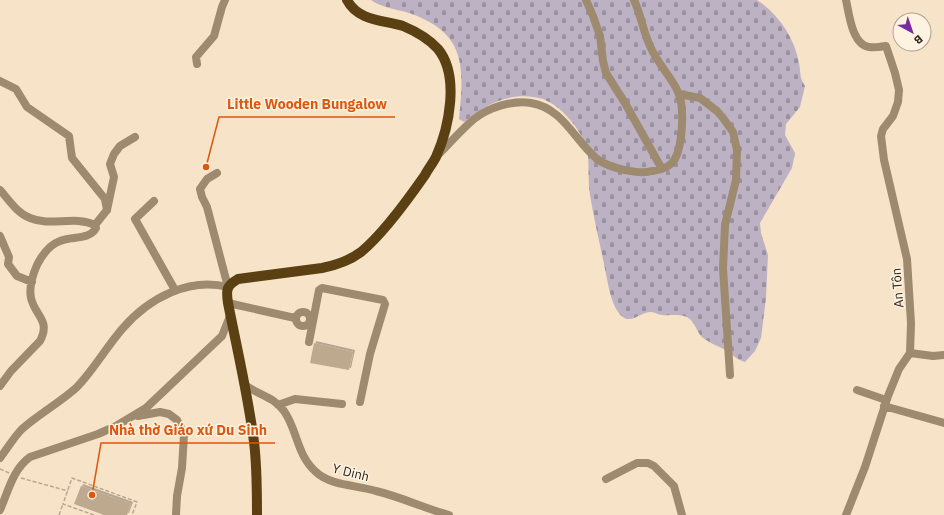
<svg xmlns="http://www.w3.org/2000/svg" width="944" height="515" viewBox="0 0 944 515" font-family="'IBM Plex Sans',sans-serif">
<defs>
<pattern id="cemetery-stones" width="16" height="16" patternUnits="userSpaceOnUse"><rect width="16" height="16" fill="#bdb2c4"/><path d="M2 7V4a2 2 0 0 1 4 0v3zM10 15v-3a2 2 0 0 1 4 0v3z" fill="#9a919f"/></pattern>
<filter id="shadow"><feDropShadow dx="2" dy="-2" stdDeviation="0" flood-color="#0004"/></filter>
</defs>
<rect width="100%" height="100%" fill="#f7e3c7"/>
<!-- cemetery -->
<path fill="url(#cemetery-stones)" d="M371,0H757C779,15 794,37 799,63C801,73 799,77 805,86L800,107L786,124L785,135L795,153L792,168L760,223L761,233L768,255L766,298L761,338L755,351L745,362C734,359 735,355 727,351C719,346 711,344 703,338C696,332 695,319 684,316C677,314 669,316 662,315C658,315 655,312 651,312C639,312 629,328 618,312C610,300 608,283 605,269C600,244 594,220 590,195C588,182 589,168 588,155C585,134 564,108 545,100C542,98 537,98 533,97C507,93 483,106 464,122L459,119C464,67 467,33 409,13C396,9 382,8 371,0Z"/>
<!-- building -->
<path fill="#bda98e" filter="url(#shadow)" d="M314,343L353,352L349,370L310,363Z
M81,486L131,504L127,515H104L74,504Z"/>
<g fill="none" stroke-linecap="round" stroke-linejoin="round">
<!-- path -->
<path stroke="#b8a891" stroke-width="1.5" stroke-dasharray="4 2" stroke-linecap="butt" d="M0,469L9,473
M21,478L68,491
M59,515L63,504
M94,515L63,504L72,478L137,502L132,515"/>
<!-- minor -->
<path stroke="#9e8a6e" stroke-width="8" d="M586,0L593,16L600,36L603,61L606,73L625,103L662,169
M197,64L196,57L214,36L222,7L225,0
M0,81L16,89L27,107L69,136L72,158L105,199L107,210
M679,94L700,98L717,111L723,118L733,132L737,150L736,180L725,225L723,268L730,375
M438,155C450,143 461,130 474,119C489,107 513,100 531,103C563,108 575,141 597,159C609,168 639,175 652,171C659,170 667,168 672,163C683,151 685,107 678,92C671,76 657,63 650,46C643,31 641,15 634,0
M0,190C9,200 17,213 30,218C51,227 74,215 95,225L96,228C90,240 71,236 60,241C49,245 42,255 37,265C33,274 29,288 31,298C35,316 51,320 40,341L11,371L0,386
M154,201L135,219L175,290
M95,225L107,210L114,177L110,164L114,154L120,146L135,137
M0,236L9,257L8,264L17,276L32,282
M228,303L295,318
M296 319a7 7 0 1 1 14 0a7 7 0 1 1-14 0Z
M309,342L319,290L322,288L383,300L385,304L370,354L360,402
M910,353L933,356L944,355
M244,384C257,395 272,395 284,411C298,431 296,454 316,472C331,486 357,485 376,491C401,497 424,508 449,515
M857,390L886,400
M278,405L295,399L342,404
M884,406L944,423
M138,416L160,412L169,414L177,420L184,434L182,468L177,496L176,515
M0,458C7,449 14,437 22,429C39,414 59,403 76,388C93,371 107,346 123,328C149,298 189,277 228,287L207,207L202,197L200,189L207,179L217,173
M606,479L637,463H648L654,466L674,486L682,515
M0,510C8,492 13,469 30,457L98,434L116,426L146,408L222,336L230,316
M846,515L865,467L888,396L899,369L910,353L911,323L907,259L884,160L881,136L883,129L893,116L898,102L899,90L895,73L886,46C880,47 874,48 869,47C852,45 849,13 846,0"/>
<!-- major -->
<path stroke="#5b4013" stroke-width="10" d="M257,515C257,490 257,466 254,442C248,395 237,349 228,303C226,290 226,286 238,279L322,268C337,265 349,261 361,252C383,234 409,198 425,175C428,169 433,163 436,157C449,128 460,76 438,49C429,39 415,31 403,26C383,20 358,21 347,0"/>
</g>
<g text-anchor="middle" stroke-width="3" stroke-linejoin="round" paint-order="stroke">
<!-- street labels -->
<g font-size="13" fill="#2f271d" stroke="#fef2e1">
<text transform="translate(897 288) rotate(-94)" y="5">An Tôn</text>
<text transform="translate(351 472) rotate(14)" y="5">Y Dinh</text>
</g>
</g>
<!-- callouts -->
<path fill="none" stroke="#df560d" stroke-width="1.5" d="M206 167L219 117H395M92 495L101 443H275"/>
<g fill="#df560d" stroke="#fef2e1" stroke-width="1.5">
<circle cx="206" cy="167" r="4"/>
<circle cx="92" cy="495" r="4"/>
</g>
<g font-size="14" text-anchor="middle" font-weight="bold" fill="#df560d" stroke="#fef2e1" stroke-width="3" stroke-linejoin="round" paint-order="stroke">
<text x="307" y="109">Little Wooden Bungalow</text>
<text x="188" y="435">Nhà thờ Giáo xứ Du Sinh</text>
</g>
<!-- north arrow -->
<g transform="translate(912 32) rotate(140)"><circle r="19" fill="#fef2e1" stroke="#aba193"/>
<path d="M0-3L7 15L0 10L-7 15Z" fill="#782c9e"/>
<text y="-6" font-size="11" font-weight="bold" text-anchor="middle" fill="#2f271d">B</text>
</g>
</svg>
